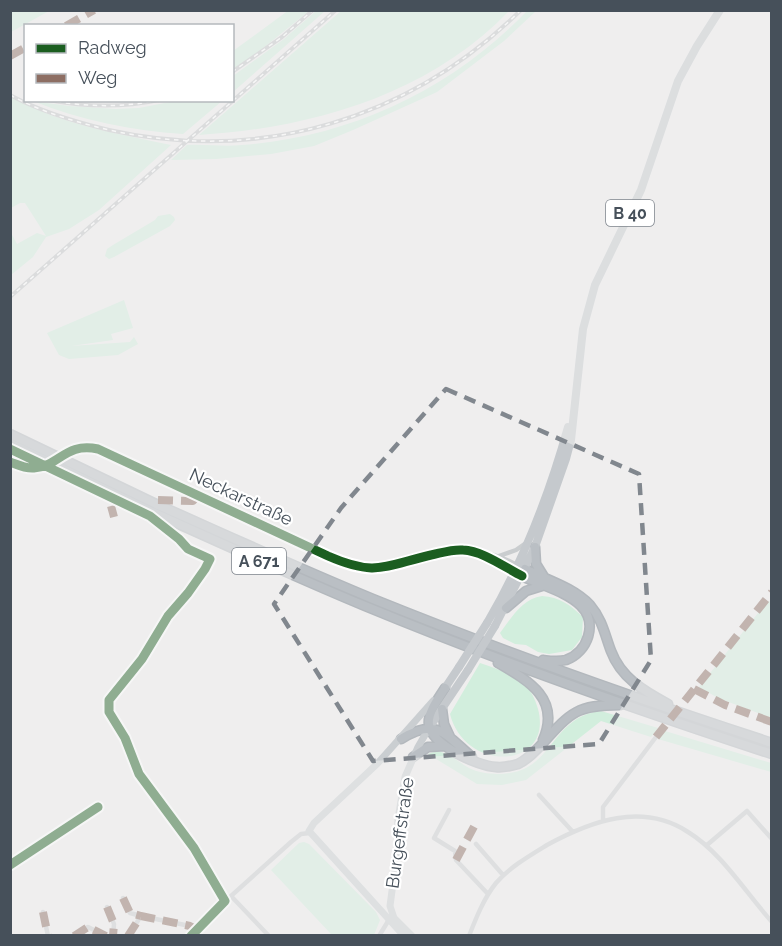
<svg xmlns="http://www.w3.org/2000/svg" width="782" height="946" viewBox="0 0 782 946" font-family="Raleway,sans-serif">
<rect width="100%" height="100%" fill="#efeeee"/>
<!-- green -->
<path fill="#d2eedd" d="M11,10H49V11L11,32Z
M289,10L309,11L252,57L233,69V51Z
M317,10L325,11L233,92V76L284,39Z
M341,11H509C427,96 310,128 199,135Z
M527,11H536L504,41L437,92L353,130L314,146L271,154L216,159L171,160L187,145C206,144 224,147 242,145C351,137 452,89 527,11Z
M11,97C66,126 111,132 171,145L99,210L69,229L46,237L33,257L11,275V233L17,244L37,233L46,236L25,203H20L11,208Z
M33,101L69,106L116,109L139,108L175,101H222L183,134C134,131 79,120 33,101Z
M170,214L174,217L175,220L170,226L114,257L109,259L105,256L107,249L113,245L155,220L158,216Z
M124,300L133,328L111,334L113,340L71,346L130,342L134,337L138,344L118,355L69,359L59,355L47,333Z
M542,596C560,597 570,605 583,617L582,637L572,650L549,654L538,652L526,645L515,644L503,638L500,633C512,617 522,599 542,596Z
M769,601L772,603L771,718L718,698L699,687L766,603Z
M480,663C494,668 510,673 522,682C531,689 535,699 538,709C554,769 465,774 450,714Z
M601,711L658,728L651,737L601,721L526,780L502,785L477,784L428,754C444,746 456,761 469,768C481,774 497,775 510,773C553,767 553,716 601,711Z
M665,731L771,763V772L658,739Z
M304,842L309,844L376,912L380,920L374,935L331,934L271,870L299,843Z"/>
<g fill="none" stroke-linecap="round" stroke-linejoin="round">
<defs>
<path id="motorway" d="M156,504C228,536 300,569 373,599C504,652 637,699 772,743
M152,512C223,544 293,576 365,606C498,661 634,709 772,754
M535,547L536,564L544,577
M525,569C547,580 573,587 590,605C602,619 605,635 611,651C621,678 644,691 668,704
M522,576C540,585 568,592 581,606C598,623 588,652 566,660C558,662 551,661 543,660
M506,608L526,591L542,586
M498,663C529,681 561,699 543,740
M445,688C439,698 427,713 429,725C432,745 477,766 496,767C504,768 511,766 518,764C529,759 535,751 543,743C571,712 577,705 620,705
M442,709L444,724L450,737
M401,739C437,717 445,734 472,757
M413,757L428,747L445,746"/>
</defs>
<!-- motorway casing -->
<use href="#motorway" stroke="#b3b8bd" stroke-width="11"/>
<!-- minor -->
<path stroke="#cacdcf" stroke-width="4.5" d="M10,462C18,465 26,469 34,468C60,466 65,442 98,449L328,556C344,563 360,569 377,569C394,568 408,562 423,557C459,546 484,547 517,565
M469,551L514,572
M499,556L516,550L526,543
M539,795L573,832
M449,810L434,838L455,851L456,860L488,894
M603,820V807L656,737
M476,844L503,875
M707,845L747,811L772,839
M231,896L269,936
M123,898L130,913L141,916
M107,907L114,924L113,936
M43,912L48,936
M74,936L88,927L106,936
M128,936L141,916L190,926L196,929
M191,936L201,923L291,842L301,834L310,833
M379,936L390,918
M469,936C476,918 484,898 496,883C510,867 529,856 547,845C591,821 642,802 688,832C721,852 746,893 772,922"/>
<!-- secondary -->
<path stroke="#caced1" stroke-width="7" d="M404,936L309,831L314,823L377,764L433,701
M412,936L394,918L390,906L397,853L398,819L405,777L418,747L429,728"/>
<!-- primary -->
<path stroke="#c5c9cd" stroke-width="8" d="M487,623C523,562 549,495 568,427
M495,626L535,547L566,459L571,440L583,329L595,285L641,190L678,81L697,46L720,10
M445,688L459,667
M429,728L468,670"/>
<!-- motorway -->
<use href="#motorway" stroke="#babfc4" stroke-width="8"/>
<defs>
<path id="rail" d="M232,72L282,37L313,10
M10,95C41,112 76,122 109,130C261,164 410,119 521,10
M48,100C85,107 122,108 159,100
M10,297L336,10"/>
</defs>
<!-- rail casing -->
<use href="#rail" stroke="#c4c6c8" stroke-width="4"/>
<!-- rail -->
<use href="#rail" stroke="#fff" stroke-width="1.5" stroke-dasharray="4.5" stroke-linecap="butt"/>
<defs>
<path id="motorway-bridge" d="M10,434L156,504
M10,443L152,512"/>
</defs>
<!-- motorway-bridge casing -->
<use href="#motorway-bridge" stroke="#b3b8bd" stroke-width="11" stroke-linecap="butt"/>
<!-- primary-bridge -->
<path stroke="#c5c9cd" stroke-width="8" d="M459,667L487,623
M468,670L495,626"/>
<!-- motorway-bridge -->
<use href="#motorway-bridge" stroke="#babfc4" stroke-width="8"/>
<!-- quiet -->
<path stroke="#8d6e63" stroke-width="8" stroke-dasharray="15 8" stroke-linecap="butt" d="M66,26L94,10
M10,56L26,47
M158,500L193,501L198,495
M111,506L114,517
M694,689L725,705L772,722
M656,737L772,592
M456,860L477,821
M123,898L130,913L141,916
M107,907L114,924L113,936
M43,912L48,936
M74,936L88,927L106,936
M128,936L141,916L190,926L196,929"/>
<defs>
<path id="cycleway" d="M10,449L150,516L179,539L188,549L210,559L205,569L188,593L168,616L142,659L109,700V712L125,738L139,774L194,848L225,901L191,936
M10,462C18,465 26,469 34,468C60,466 65,442 98,449L328,556C376,577 384,566 431,555C441,553 452,549 463,550C483,551 504,567 522,576
M10,865L98,807"/>
</defs>
<!-- cycleway casing -->
<use href="#cycleway" stroke="#fff" stroke-width="13"/>
<!-- cycleway -->
<use href="#cycleway" stroke="#1b5e20" stroke-width="9"/>
</g>
<!-- marked area -->
<path d="M0 0H782V946H0ZM446,389L639,474L651,660L599,744L373,761L274,604L341,508Z" fill="#efeeee" fill-opacity=".55" fill-rule="evenodd"/>
<path fill="none" stroke="#81878e" stroke-width="4.5" stroke-dasharray="12 8" stroke-linejoin="round" d="M446,389L639,474L651,660L599,744L373,761L274,604L341,508Z"/>
<g text-anchor="middle" stroke-width="4.5" stroke-linejoin="round" paint-order="stroke">
<!-- shield labels -->
<g fill="#fff" stroke="#7e848c" stroke-width="1.5">
<rect x="606" y="200" width="48" height="26" rx="4.5"/>
<rect x="232" y="548" width="54" height="26" rx="4.5"/>
</g>
<g font-size="16" font-weight="bold" fill="#46505a">
<text x="630" y="219">B 40</text>
<text x="259" y="567">A 671</text>
</g>
<!-- street labels -->
<g font-size="18" fill="#46505a" stroke="#fff">
<text transform="translate(241 497) rotate(25)" y="6">Neckarstraße</text>
<text transform="translate(400 833) rotate(-82)" y="6">Burgeffstraße</text>
</g>
</g>
<!-- border -->
<rect width="782" height="946" fill="none" stroke="#46505a" stroke-width="24"/>
<!-- legend -->
<rect x="24" y="24" width="210" height="78" fill="#ffffff" stroke="#b5b9bd" stroke-width="1.5"/>
<rect x="36" y="44" width="30" height="9" fill="#1b5e20" stroke="#b5b9bd" stroke-width="1.5"/>
<text x="78" y="54" font-size="18" fill="#46505a">Radweg</text>
<rect x="36" y="74" width="30" height="9" fill="#8d6e63" stroke="#b5b9bd" stroke-width="1.5"/>
<text x="78" y="84" font-size="18" fill="#46505a">Weg</text>
</svg>
